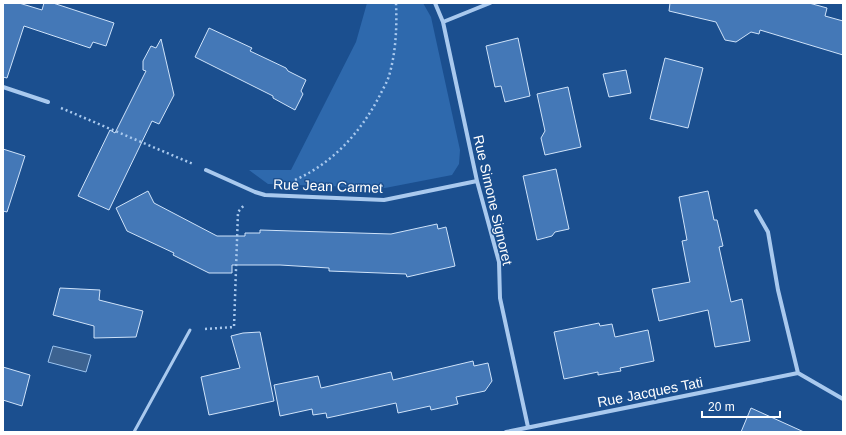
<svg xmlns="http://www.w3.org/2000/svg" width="846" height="435" viewBox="0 0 846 435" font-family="Helvetica,sans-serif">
<rect width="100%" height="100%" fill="#1b4f8f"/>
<!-- green -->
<path fill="#2e69ad" d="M367,3H423L431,17L460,150L459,164L452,175L385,188L268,184L249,170H291L356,42Z"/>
<!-- water -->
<path fill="#3c6290" stroke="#9cc4f0" d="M53,346L91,355L86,372L48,362Z"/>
<!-- building -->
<path fill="#4478b7" stroke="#cfe3fa" d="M3,3H19L42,10L44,3H53L114,23L106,46L93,42L90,48L24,26L7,78L3,77Z
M670,3H809L827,8L825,16L843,21V55L760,30L759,34L751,32L736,42L725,40L716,22L669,11Z
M209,28L252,48L250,51L286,68L288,71L306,80L301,91L303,94L295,110L273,98V96L195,57Z
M518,38L530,96L505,102L501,86L495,87L486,46Z
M161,39L174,95L159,124L152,121L109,210L78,196L110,130L115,133L146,71L143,70V61L151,46L156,48Z
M665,58L703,68L688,128L650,119Z
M626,70L631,93L609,97L603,74Z
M568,87L581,147L545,155L541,138L545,131L537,94Z
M3,149L25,156L7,212L3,211Z
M556,169L569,229L555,232L552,236L537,240L523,176Z
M148,191L154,203L217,236H245V233H260V230L391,234L437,224L438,229L446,227L455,266L407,277L406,274L329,271V268L280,265H232V273H209L173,255L174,253L127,231L116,208Z
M708,191L714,220H717L723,246L719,247L731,302L742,299L750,341L715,347L708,310L659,321L652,289L690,282L682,241L687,240L679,197Z
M60,288L100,290L99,300L143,311L136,337L94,338V326L53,315Z
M599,323L600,326L612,324L615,337L648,330L654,361L620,368L621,371L609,373L598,375V372L564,379L554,332Z
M260,332L274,401L209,415L201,377L240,368L231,336L243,333Z
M473,361L474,366L488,363L492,381L485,391L456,397L458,404L431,410L430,406L398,413L396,403L327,418L326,413L313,415L312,409L280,416L274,385L318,376L321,388L391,372L393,380Z
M3,367L30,375L22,406L3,400Z
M751,408L804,432H741Z"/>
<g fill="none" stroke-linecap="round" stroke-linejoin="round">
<!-- path -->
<path stroke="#a9c9ee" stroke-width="2.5" stroke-dasharray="2 3" stroke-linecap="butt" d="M61,108L193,164
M295,180C333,163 361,132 380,95C383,89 387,82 389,76C396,52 397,27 396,3
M205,329L234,327L238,212L245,204"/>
<!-- service -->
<path stroke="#a9c9ee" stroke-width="3" d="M134,432L190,330"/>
<!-- minor -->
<path stroke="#a9c9ee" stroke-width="4" d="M435,3L443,22L477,181L499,262L500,298L528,427
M443,22L490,3
M3,87L48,102
M206,170L255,192L265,195L384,200L477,181
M756,211L768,232L778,290L798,373
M506,432L798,373L843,399"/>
</g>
<g text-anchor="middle" stroke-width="3" stroke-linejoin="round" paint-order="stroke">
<!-- street labels -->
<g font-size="14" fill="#fff" stroke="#1b4f8f">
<text transform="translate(328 186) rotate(2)" y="5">Rue Jean Carmet</text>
<text transform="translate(493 200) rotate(77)" y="5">Rue Simone Signoret</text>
<text transform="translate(650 392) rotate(-11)" y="5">Rue Jacques Tati</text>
</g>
</g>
<!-- border -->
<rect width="846" height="435" fill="none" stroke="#ffffff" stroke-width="8"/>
<!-- scale -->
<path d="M702 411v6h78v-6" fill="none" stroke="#ffffff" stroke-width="2"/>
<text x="708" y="411" font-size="12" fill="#ffffff" stroke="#1b4f8f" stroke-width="3" paint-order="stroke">20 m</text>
</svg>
